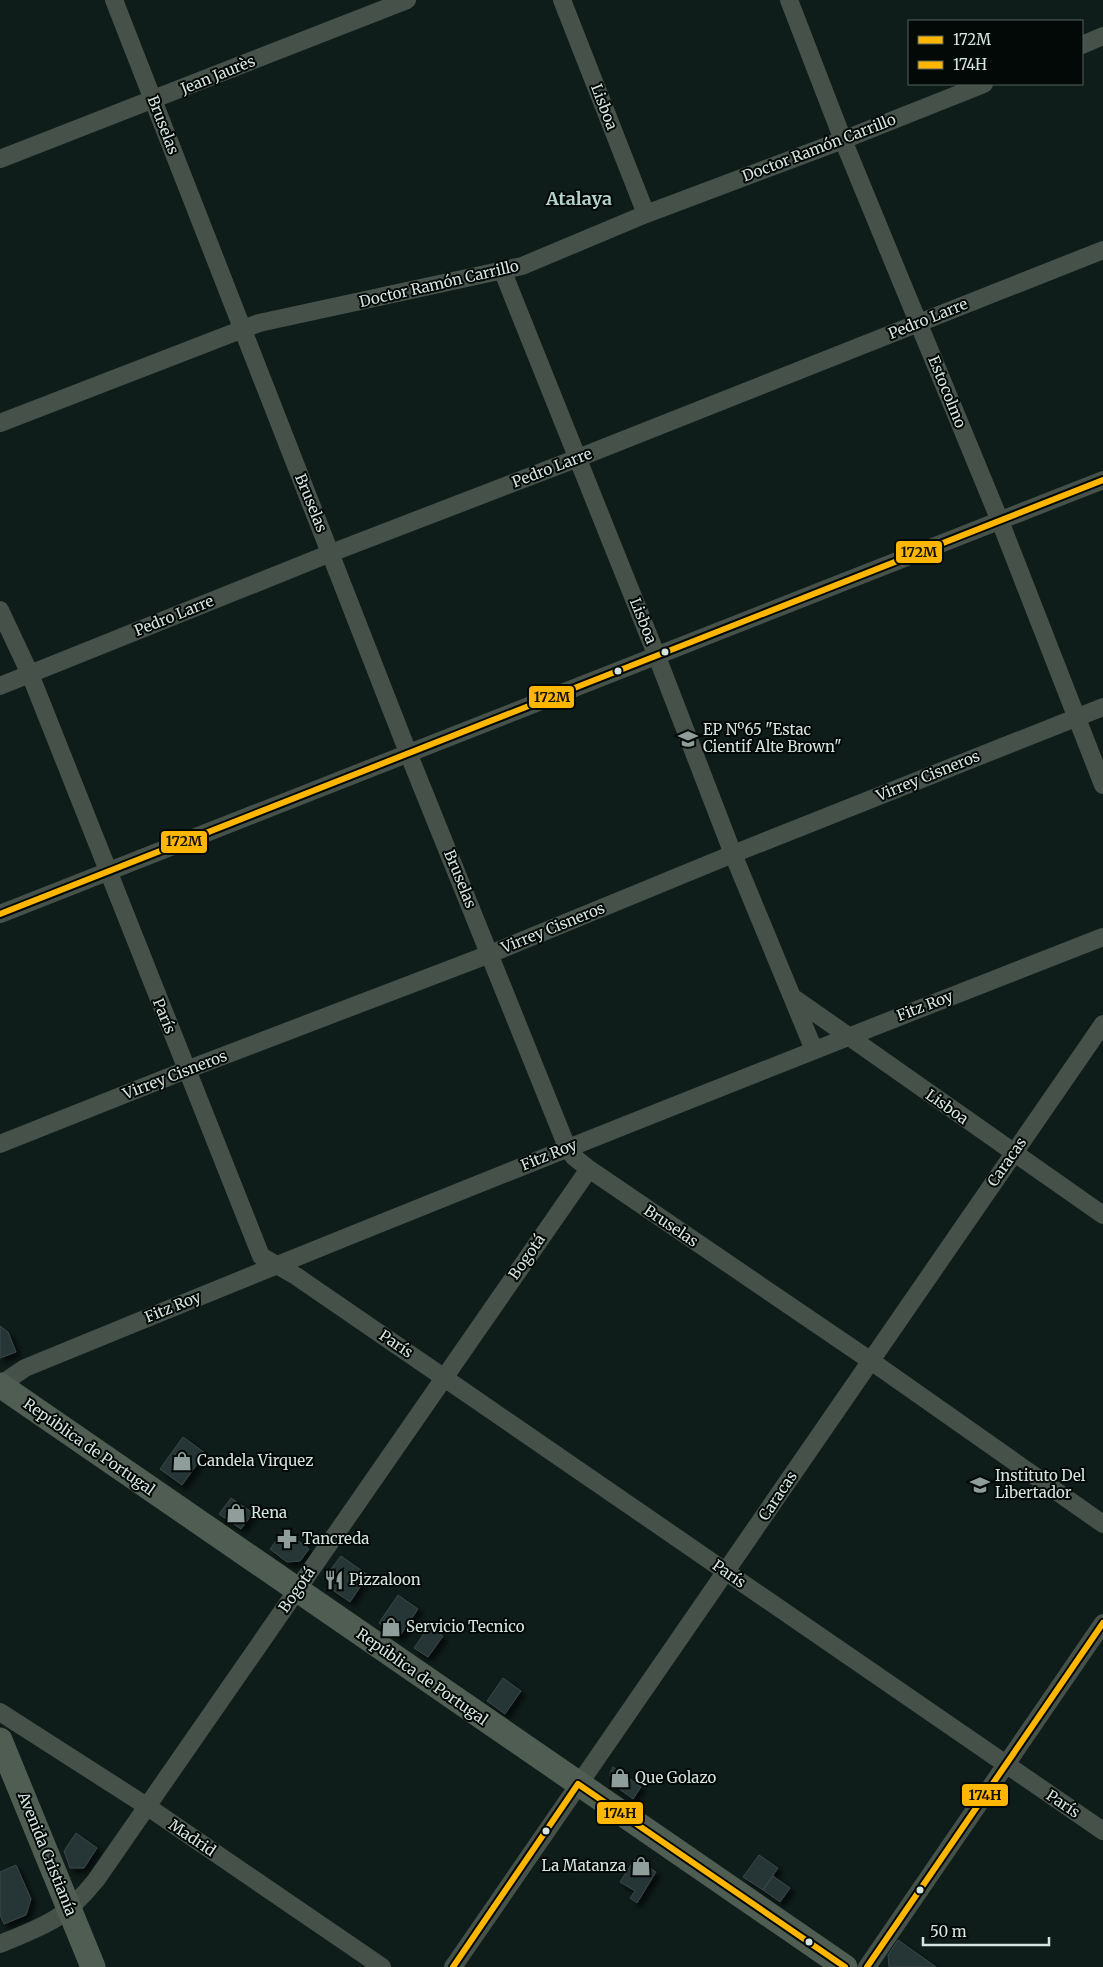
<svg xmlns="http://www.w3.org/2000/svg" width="1103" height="1967" viewBox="0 0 1103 1967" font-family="Merriweather,serif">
<defs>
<filter id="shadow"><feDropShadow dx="4.5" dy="4.5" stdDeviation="2.5" flood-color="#0009"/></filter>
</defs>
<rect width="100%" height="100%" fill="#0e1c1a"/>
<!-- building -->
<path fill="#273636" stroke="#3b4747" filter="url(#shadow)" d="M0,1326L8,1332L16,1352L0,1358Z
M183,1437L205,1453L182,1485L160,1469Z
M231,1498L253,1513L241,1529L219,1514Z
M284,1530L309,1549L300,1561L287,1562L270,1549Z
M341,1556L368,1575L350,1602L328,1587V1573Z
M398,1595L418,1609L399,1637L379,1623Z
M429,1626L443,1636L428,1657L414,1648Z
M503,1678L521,1691L505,1714L487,1701Z
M613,1767L641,1787L633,1799L611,1783L610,1773Z
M76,1833L97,1848L84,1868H70L64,1851Z
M759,1855L778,1868L763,1890L743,1877Z
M635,1859L656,1872L637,1903L630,1898L635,1891L620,1882Z
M16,1865L31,1899L26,1915L4,1924L0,1915V1872Z
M773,1876L790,1888L780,1902L763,1890Z
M898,1940L936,1967H889L888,1955Z"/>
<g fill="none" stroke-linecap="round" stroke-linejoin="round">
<!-- minor -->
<path stroke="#465149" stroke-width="18" d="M114,0L409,755L567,1147L574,1157L589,1169L871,1361L1103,1524
M562,0L646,214
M789,0L843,140L1000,521L1103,785
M1082,45L1103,36
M0,159L407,0
M503,272L656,654L733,854L814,1050
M0,423L259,323L522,266L646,214L843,140L984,84
M0,610L30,674L261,1256L296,1276L443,1377L1103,1831
M0,686L331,553L578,458L1103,250
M0,914L1103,480
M794,998L1103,1215
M0,1144L186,1070L490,954L733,854L1103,707
M0,1385L25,1368C383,1221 742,1078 1103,937
M0,1712L148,1807L382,1967
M0,1944C46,1925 64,1920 96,1880L589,1169
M453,1967L1103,1024
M867,1967L1103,1623"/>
<!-- secondary -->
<path stroke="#4f5d52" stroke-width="25" d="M0,1385L845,1967
M0,1740L93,1967"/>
<defs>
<path id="bus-1" d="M0,914L1103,480"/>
<path id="bus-2" d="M453,1967L578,1784L845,1967
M867,1967L1103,1623"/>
</defs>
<!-- bus-1 casing -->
<use href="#bus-1" stroke="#020907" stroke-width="10"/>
<!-- bus-2 casing -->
<use href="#bus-2" stroke="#020907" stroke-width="10"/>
<!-- bus-1 -->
<use href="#bus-1" stroke="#feb600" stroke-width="6"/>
<!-- bus-2 -->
<use href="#bus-2" stroke="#feb600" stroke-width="6"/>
</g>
<!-- icons -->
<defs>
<symbol id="school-bare" viewBox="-9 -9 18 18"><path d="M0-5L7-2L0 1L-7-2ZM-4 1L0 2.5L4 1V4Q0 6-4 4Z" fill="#8f9e9b" stroke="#020907" stroke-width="2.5" paint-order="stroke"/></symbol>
<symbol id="shop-bare" viewBox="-9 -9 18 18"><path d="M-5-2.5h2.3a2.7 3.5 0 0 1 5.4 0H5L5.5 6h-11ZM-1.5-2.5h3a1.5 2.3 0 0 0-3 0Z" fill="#8f9e9b" stroke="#020907" stroke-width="2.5" paint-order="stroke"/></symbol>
<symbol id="pharmacy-bare" viewBox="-9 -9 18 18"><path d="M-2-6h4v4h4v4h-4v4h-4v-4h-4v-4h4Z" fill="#8f9e9b" stroke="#020907" stroke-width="2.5" paint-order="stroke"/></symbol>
<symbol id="restaurant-bare" viewBox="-9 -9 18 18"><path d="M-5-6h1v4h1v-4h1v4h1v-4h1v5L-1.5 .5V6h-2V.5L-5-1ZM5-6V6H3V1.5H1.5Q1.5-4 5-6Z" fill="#8f9e9b" stroke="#020907" stroke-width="2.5" paint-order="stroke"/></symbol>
</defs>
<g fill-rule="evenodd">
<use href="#school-bare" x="674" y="725" width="28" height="28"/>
<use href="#shop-bare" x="168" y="1447" width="28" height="28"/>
<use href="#school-bare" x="966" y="1471" width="28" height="28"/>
<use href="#shop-bare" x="222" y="1499" width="28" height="28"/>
<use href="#pharmacy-bare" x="273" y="1525" width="28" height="28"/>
<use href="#restaurant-bare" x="320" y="1566" width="28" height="28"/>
<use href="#shop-bare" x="377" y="1613" width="28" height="28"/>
<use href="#shop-bare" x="606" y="1764" width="28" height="28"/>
<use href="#shop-bare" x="627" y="1852" width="28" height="28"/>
</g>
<!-- markers -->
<g fill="#d5e4e0" stroke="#020907" stroke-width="2">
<circle cx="665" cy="652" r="4.5"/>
<circle cx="618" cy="671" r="4.5"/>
<circle cx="546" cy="1831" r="4.5"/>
<circle cx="920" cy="1890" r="4.5"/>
<circle cx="809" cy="1942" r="4.5"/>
</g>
<g text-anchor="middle" stroke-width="4" stroke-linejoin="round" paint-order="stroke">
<!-- street labels -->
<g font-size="15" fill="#d5e4e0" stroke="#020907">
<text transform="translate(218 75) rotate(-22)" y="5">Jean Jaurès</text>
<text transform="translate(604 107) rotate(69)" y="5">Lisboa</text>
<text transform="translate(163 125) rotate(69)" y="5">Bruselas</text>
<text transform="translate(819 148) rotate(-21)" y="5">Doctor Ramón Carrillo</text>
<text transform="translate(439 284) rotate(-13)" y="5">Doctor Ramón Carrillo</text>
<text transform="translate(928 319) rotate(-22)" y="5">Pedro Larre</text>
<text transform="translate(947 392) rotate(68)" y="5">Estocolmo</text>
<text transform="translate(552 468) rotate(-21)" y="5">Pedro Larre</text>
<text transform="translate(311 503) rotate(68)" y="5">Bruselas</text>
<text transform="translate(174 616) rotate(-22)" y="5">Pedro Larre</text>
<text transform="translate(643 621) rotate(68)" y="5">Lisboa</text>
<text transform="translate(928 776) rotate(-22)" y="5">Virrey Cisneros</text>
<text transform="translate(460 879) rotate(68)" y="5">Bruselas</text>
<text transform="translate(553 928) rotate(-22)" y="5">Virrey Cisneros</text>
<text transform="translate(925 1006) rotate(-21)" y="5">Fitz Roy</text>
<text transform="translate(164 1016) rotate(68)" y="5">París</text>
<text transform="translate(175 1075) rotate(-21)" y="5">Virrey Cisneros</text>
<text transform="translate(947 1107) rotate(35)" y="5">Lisboa</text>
<text transform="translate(549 1155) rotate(-22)" y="5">Fitz Roy</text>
<text transform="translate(1007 1162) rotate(-55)" y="5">Caracas</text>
<text transform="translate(671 1226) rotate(34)" y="5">Bruselas</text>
<text transform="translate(527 1257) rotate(-55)" y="5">Bogotá</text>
<text transform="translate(173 1307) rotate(-22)" y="5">Fitz Roy</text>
<text transform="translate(396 1344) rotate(34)" y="5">París</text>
<text transform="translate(89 1447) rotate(35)" y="5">República de Portugal</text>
<text transform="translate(778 1496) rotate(-56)" y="5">Caracas</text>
<text transform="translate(729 1574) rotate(35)" y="5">París</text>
<text transform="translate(297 1590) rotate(-55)" y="5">Bogotá</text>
<text transform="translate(422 1677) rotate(35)" y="5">República de Portugal</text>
<text transform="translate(1063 1804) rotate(34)" y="5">París</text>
<text transform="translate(192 1838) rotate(34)" y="5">Madrid</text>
<text transform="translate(47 1854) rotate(68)" y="5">Avenida Cristianía</text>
</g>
<!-- poi labels -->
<g font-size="15" fill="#d5e4e0" stroke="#020907" text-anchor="start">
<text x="703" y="735">EP Nº65 "Estac<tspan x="703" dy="17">Cientif Alte Brown"</tspan></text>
<text x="197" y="1466">Candela Virquez</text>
<text x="995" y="1481">Instituto Del<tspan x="995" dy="17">Libertador</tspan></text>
<text x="251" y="1518">Rena</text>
<text x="302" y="1544">Tancreda</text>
<text x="349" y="1585">Pizzaloon</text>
<text x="406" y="1632">Servicio Tecnico</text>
<text x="635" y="1783">Que Golazo</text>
<text x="626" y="1871" text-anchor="end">La Matanza</text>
</g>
<!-- quarter labels -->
<g font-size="18" font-weight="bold" fill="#b4d2ca" stroke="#020907">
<text x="579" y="205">Atalaya</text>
</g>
</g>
<g stroke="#020907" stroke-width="2">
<rect x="895" y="540" width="48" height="24" rx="5" fill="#feb600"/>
<rect x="528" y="685" width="47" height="24" rx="5" fill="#feb600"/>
<rect x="160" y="830" width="48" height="24" rx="5" fill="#feb600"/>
<rect x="961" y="1783" width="48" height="24" rx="5" fill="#feb600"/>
<rect x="596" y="1801" width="48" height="24" rx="5" fill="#feb600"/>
</g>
<g font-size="14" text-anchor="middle" font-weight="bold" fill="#111">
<text x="919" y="557">172M</text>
<text x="552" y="702">172M</text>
<text x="184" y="846">172M</text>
<text x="985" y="1800">174H</text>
<text x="620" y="1818">174H</text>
</g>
<!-- legend -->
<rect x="908" y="20" width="175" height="65" fill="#020907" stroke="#56615e"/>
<rect x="918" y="36" width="25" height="8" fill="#feb600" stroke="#56615e"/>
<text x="953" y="45" font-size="15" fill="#d5e4e0">172M</text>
<rect x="918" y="61" width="25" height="8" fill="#feb600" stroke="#56615e"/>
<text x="953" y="70" font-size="15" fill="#d5e4e0">174H</text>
<!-- scale -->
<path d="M923 1937v8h126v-8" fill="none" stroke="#d5e4e0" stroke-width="2.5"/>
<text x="930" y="1937" font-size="15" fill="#d5e4e0" stroke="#020907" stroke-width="4" paint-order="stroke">50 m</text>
</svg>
